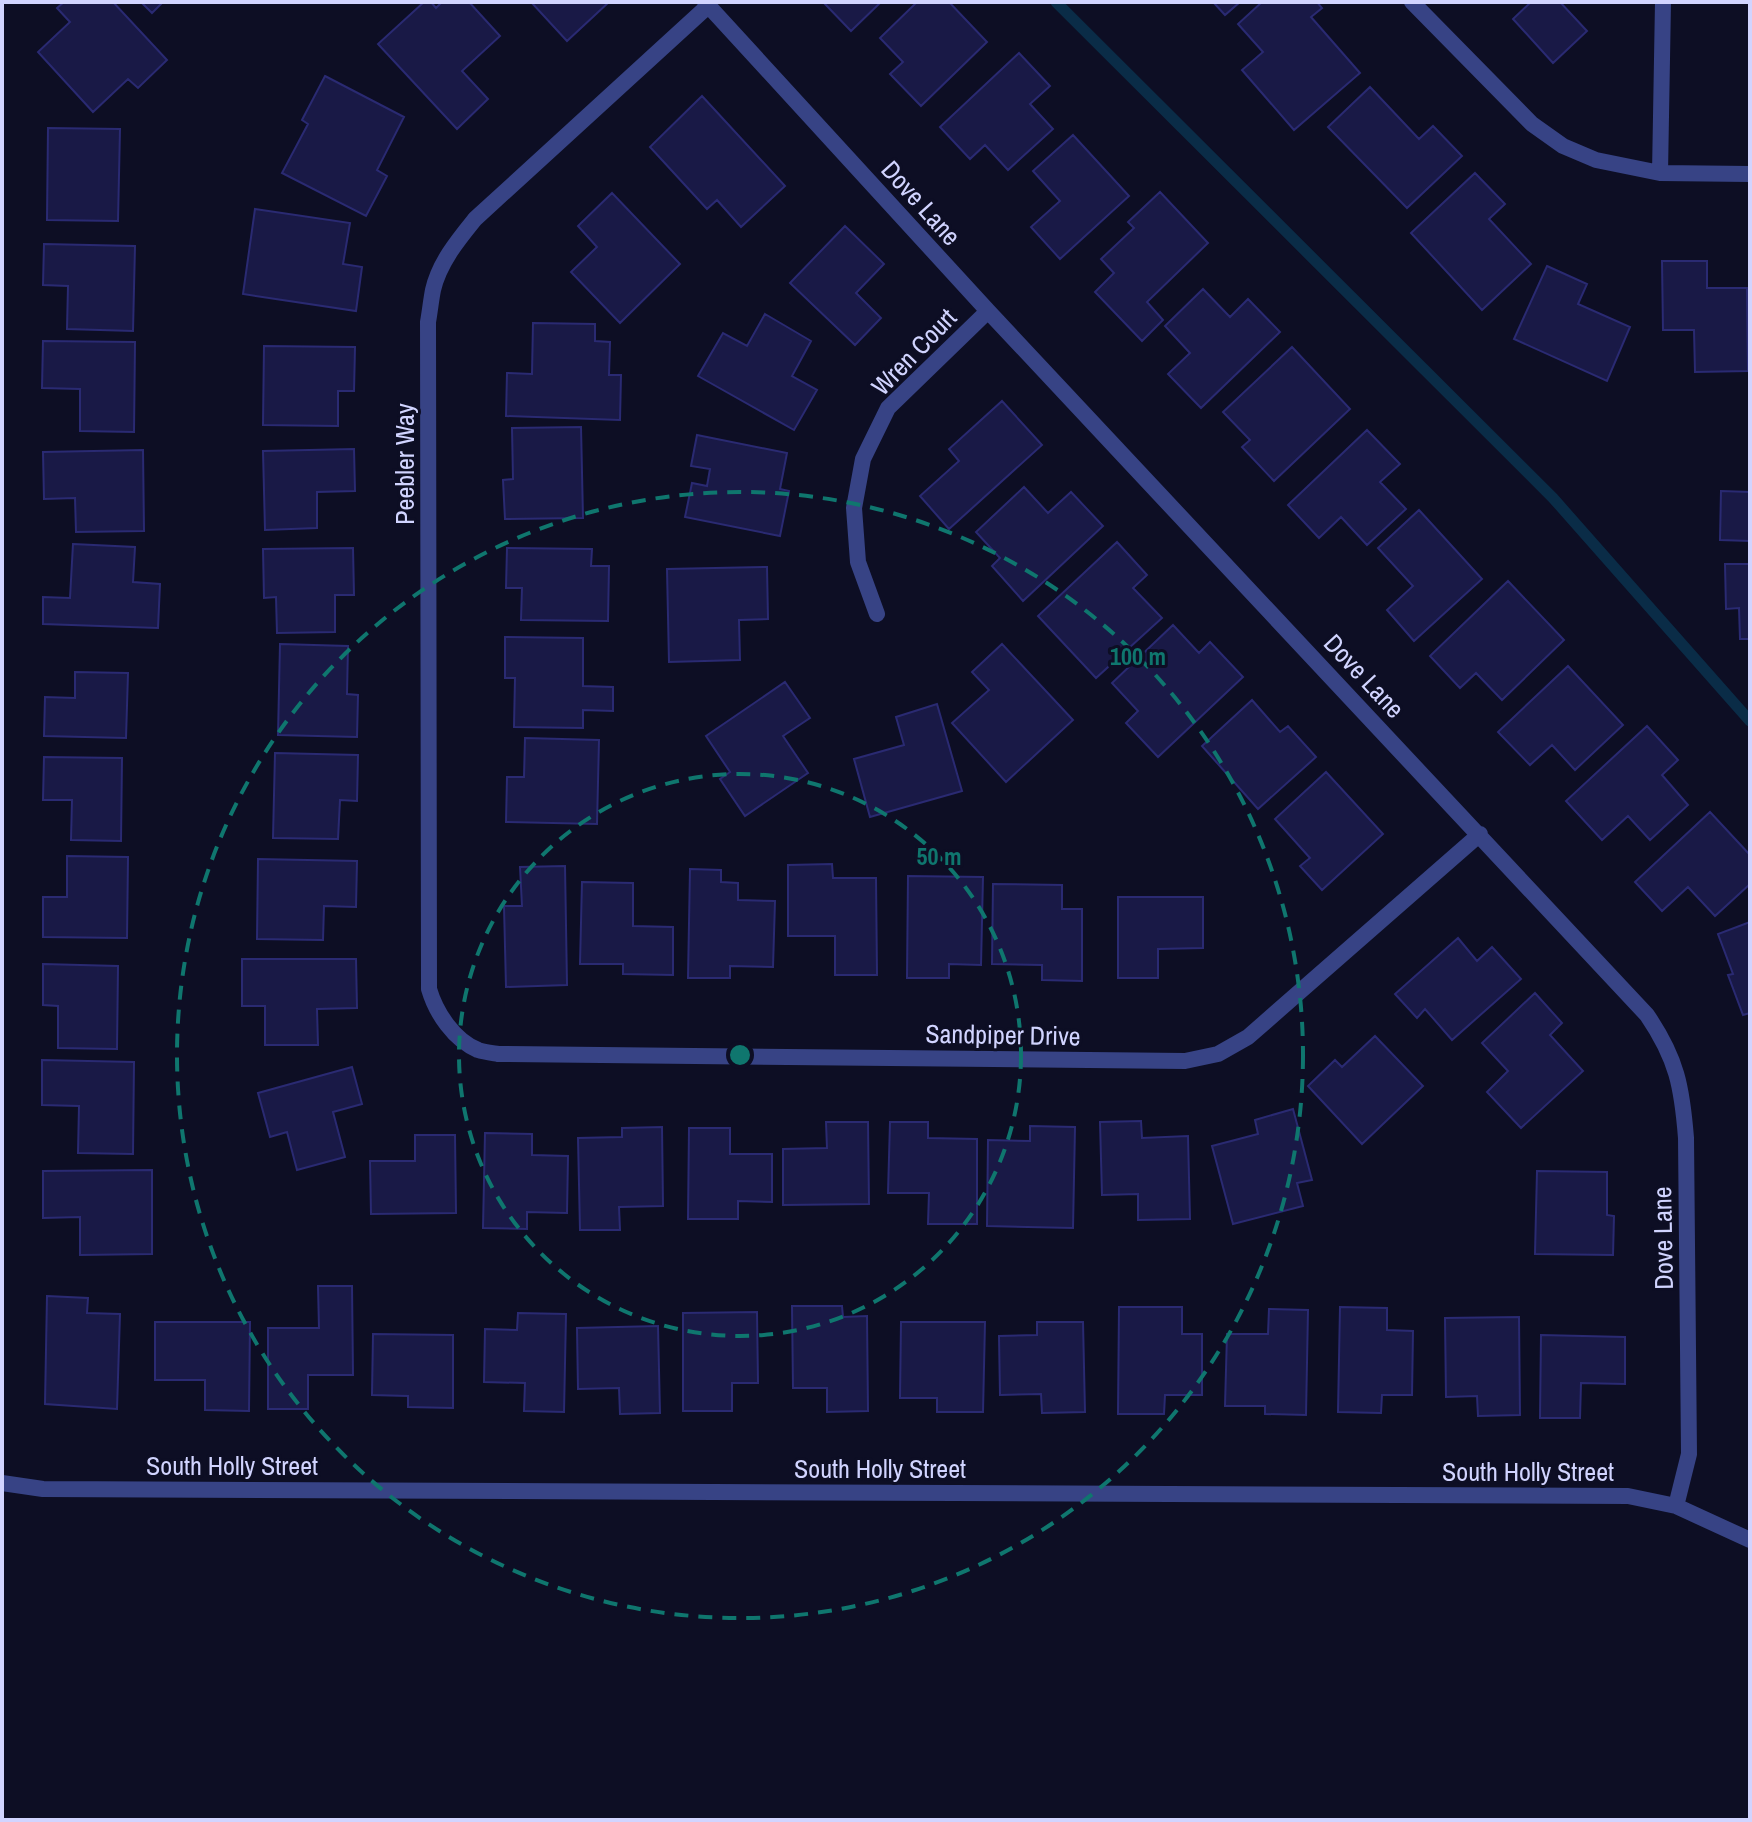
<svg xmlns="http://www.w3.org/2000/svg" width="1752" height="1822" viewBox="0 0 1752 1822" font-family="'Archivo Narrow',sans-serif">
<rect width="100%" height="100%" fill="#0d0e24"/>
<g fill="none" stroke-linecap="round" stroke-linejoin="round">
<!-- stream -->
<path stroke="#0a2c47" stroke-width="11" d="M1056,2L1553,498L1750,721"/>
</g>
<!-- building -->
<path fill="#191946" stroke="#2a2a72" stroke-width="2" d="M64,2H113L167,60L138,88L128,79L93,112L38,52L70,22L57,8Z
M141,2H163L152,13Z
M424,2H431L436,8L442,2H469L500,36L462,71L488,99L457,129L378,44Z
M531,2H609L567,41Z
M823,2H881L851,31Z
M917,2H949L987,42L921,106L890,74L903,62L880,38Z
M1213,2H1240L1225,15Z
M1262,2H1317L1322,8L1311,17L1360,73L1294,130L1242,70L1263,52L1238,24Z
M1531,2H1560L1587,31L1553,63L1513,19Z
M1019,53L1050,86L1030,104L1053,129L1008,170L985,145L970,159L940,127Z
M325,76L404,117L377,170L387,176L366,216L282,173L308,124L302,120Z
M1370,87L1419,139L1433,126L1462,156L1407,208L1328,127Z
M702,96L785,186L741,227L717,200L707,209L650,147Z
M48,128L120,129L118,221L47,220Z
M1073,135L1129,196L1060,259L1031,227L1060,201L1033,171Z
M1475,173L1505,204L1489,219L1531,264L1482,310L1411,233Z
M1160,192L1208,243L1147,302L1163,320L1142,341L1095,292L1114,273L1101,259L1134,228L1128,222Z
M612,193L680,264L620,323L571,272L597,247L578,226Z
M255,209L350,223L343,264L362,267L356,311L243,294Z
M845,226L884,264L856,293L881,318L855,345L790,283Z
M44,244L135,246L133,331L67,329L68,286L43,285Z
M1662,261H1707V288H1747L1748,371L1695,372L1694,330H1663Z
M1547,266L1587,284L1578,304L1630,327L1607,381L1514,339Z
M1203,289L1230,317L1248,299L1280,332L1201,408L1168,374L1190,353L1165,326Z
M765,314L811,341L792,376L817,390L794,430L698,376L723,333L747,346Z
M533,323L595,324V341L610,342L609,375H621L620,420L506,416L507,373L532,374Z
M43,341L135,342L134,432L80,431V389L42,388Z
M264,346L355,347L354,391H338V426L263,425Z
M1292,347L1350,409L1274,481L1242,447L1250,440L1223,412Z
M1002,401L1042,445L949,529L920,496L959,461L949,449Z
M581,427L583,518L505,519L503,480L513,479L512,428Z
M1367,430L1400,464L1380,482L1406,509L1367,545L1341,517L1319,538L1288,505Z
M697,435L787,453L780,489L789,491L780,536L685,517L692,483L707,486L710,469L691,466Z
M354,449L355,491L317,492V528L265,530L263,451Z
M143,450L144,531L76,532L75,498L44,499L43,452Z
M1024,487L1048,513L1071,492L1103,526L1023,601L992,566L1000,558L976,532Z
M1721,491L1750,492V541L1720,540Z
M1419,510L1482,579L1414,641L1387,610L1413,586L1378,548Z
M1117,542L1147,575L1133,588L1162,618L1096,678L1038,616Z
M73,544L135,547L133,582L160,584L158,628L43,624V597L70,598Z
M353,548L354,595H335V632L277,633L276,597L264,598L263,549Z
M507,548L592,549L591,566H609L608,621L521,620L522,588H506Z
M1725,564H1750V639H1740L1739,608L1726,609Z
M767,567L768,619L739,620L740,660L669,662L667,569Z
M1508,581L1564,640L1502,700L1476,673L1460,688L1430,656Z
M1173,625L1199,653L1210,642L1243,677L1158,757L1126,723L1138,711L1112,683Z
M505,637L583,638V686L613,687V711L583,710V728L514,727L515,678H505Z
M280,644L348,646L347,694L358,695L357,737L278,735Z
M1002,644L1073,720L1006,782L952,723L989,690L972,672Z
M1568,666L1623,725L1575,770L1552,745L1530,765L1498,732Z
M75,672L128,673L126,738L44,736L45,697L75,698Z
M785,682L810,718L783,736L808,773L745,816L720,779L730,772L706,736Z
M1252,700L1280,732L1288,726L1316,757L1258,809L1202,746Z
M937,704L962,791L870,817L854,759L904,745L896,717Z
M1647,726L1678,760L1662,775L1688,805L1650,840L1628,816L1602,840L1566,801Z
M525,738L599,740L597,824L506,822L507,777H524Z
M275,753L358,755L357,801L340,800L338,839L273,838Z
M44,757L122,758L121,841L71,840L72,800H43Z
M1326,772L1383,834L1322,890L1300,866L1310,858L1275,819Z
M1710,812L1750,855V884L1715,916L1688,887L1662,911L1635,882Z
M67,856L128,857L127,938L43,937V897H67Z
M258,859L357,861L356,907L324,906L323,940L257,939Z
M832,864L833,878H876L877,975H835V936H788V865Z
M565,866L567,985L506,987L504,906H522L520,867Z
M690,869L721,870V882L738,883V900L775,901L773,967L730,966V978H688Z
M908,876L983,877L981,965L949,964V978H907Z
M582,882L633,883V926L673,927V975L623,974V964H580Z
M993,884L1062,885V909H1082V981L1042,980V965L992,964Z
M1118,897H1203V948L1158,949V978H1118Z
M1750,922V1013L1743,1015L1728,975L1733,974L1718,934Z
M1458,938L1477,961L1492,947L1521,979L1452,1040L1425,1009L1417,1018L1395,994Z
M242,959H356L357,1008L317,1009L318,1045H265V1006H242Z
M43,964L118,966L117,1049L58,1048V1006L43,1005Z
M1535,993L1562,1023L1550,1035L1583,1071L1521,1128L1487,1092L1508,1071L1482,1043Z
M1375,1036L1423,1086L1362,1144L1308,1086L1335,1060L1342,1067Z
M42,1060L134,1062L133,1154L78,1153L79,1106L42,1105Z
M352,1067L362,1104L333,1112L345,1157L297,1170L287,1132L270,1137L258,1093Z
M1293,1109L1312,1180L1297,1183L1303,1206L1233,1224L1212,1146L1258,1134L1255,1120Z
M1141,1121L1142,1138L1188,1136L1190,1219L1138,1220V1194L1102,1195L1100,1122Z
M826,1122H868L869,1204L783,1205V1149L827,1148Z
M890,1122H928V1138L977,1139V1224H928L929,1193H888Z
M1030,1126L1075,1127L1073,1228L987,1226L988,1140L1030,1141Z
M662,1127L663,1206L619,1207L620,1230H580L578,1138L622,1137V1128Z
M689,1128H730V1154H772V1202L738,1201V1219H688Z
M485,1133L532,1134V1155L568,1156L567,1213L527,1212V1229L483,1228Z
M415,1135H455L456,1213L371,1214L370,1161H415Z
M152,1170V1254L80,1255V1217L43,1218V1171Z
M1537,1171L1607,1172V1215L1614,1216L1613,1255L1535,1254Z
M318,1286H352L353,1375H308V1409H268V1328H319Z
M47,1296L88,1298L87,1313L120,1314L117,1409L45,1404Z
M792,1306H842L843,1317L867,1316L868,1411L827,1412V1388H793Z
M1119,1307H1182V1334H1202V1395H1165L1164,1414H1118Z
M1340,1307L1387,1308V1330L1413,1331L1412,1395H1382L1381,1413L1338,1412Z
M1269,1309L1308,1310L1306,1415L1265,1414V1406H1225L1227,1334H1268Z
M757,1312L758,1383H732V1411H683V1313Z
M518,1313L566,1314L564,1412L524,1411L525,1383L484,1382L485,1329L517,1330Z
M1519,1317L1520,1415L1478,1416L1477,1396L1446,1397L1445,1318Z
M155,1322H250L249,1411L205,1410V1380H155Z
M901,1322H985L983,1412H937V1398H900Z
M1037,1322H1083L1085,1412L1042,1413L1041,1394L1000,1395L999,1336L1037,1335Z
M658,1326L660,1413L620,1414L619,1388L578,1389L577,1328Z
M373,1334L453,1335V1408L408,1407V1396L372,1395Z
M1541,1335L1625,1337V1384L1581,1383L1580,1418H1540Z"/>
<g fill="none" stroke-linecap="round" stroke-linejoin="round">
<!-- street -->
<path stroke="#374385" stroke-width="16" d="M705,2L988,311L1647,1015C1677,1059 1682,1087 1686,1138L1689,1454L1676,1506
M1412,2L1532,124L1563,146L1596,160L1660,173L1663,2
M708,6L475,219C458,240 439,263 433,290C431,300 430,311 428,322L429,989C436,1013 454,1040 478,1050C484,1052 492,1053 498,1054L1185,1061L1218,1054L1248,1037L1480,834
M1660,173L1750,174
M877,614L858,562L854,508L863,459L888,408L988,311
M2,1483L43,1489L1628,1496L1676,1506L1750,1540"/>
</g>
<!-- distance rings -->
<g fill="none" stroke="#0f766e" stroke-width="4" stroke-dasharray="14 10">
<circle cx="740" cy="1055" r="281"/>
<circle cx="740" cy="1055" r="563"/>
</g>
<g text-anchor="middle" stroke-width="6" stroke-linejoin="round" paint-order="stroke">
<!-- street labels -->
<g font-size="26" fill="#d1d4ff" stroke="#0d0e24">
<text transform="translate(921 203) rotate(48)" y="9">Dove Lane</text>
<text transform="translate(914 352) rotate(-46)" y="9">Wren Court</text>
<text transform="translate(405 464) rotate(-90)" y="9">Peebler Way</text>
<text transform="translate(1364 676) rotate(47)" y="9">Dove Lane</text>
<text transform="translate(1003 1035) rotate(1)" y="9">Sandpiper Drive</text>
<text transform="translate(1663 1238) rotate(-91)" y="9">Dove Lane</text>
<text x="232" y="1475">South Holly Street</text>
<text x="880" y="1478">South Holly Street</text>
<text x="1528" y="1481">South Holly Street</text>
</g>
</g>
<circle cx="740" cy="1055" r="12" fill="#0f766e" stroke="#0d0e24" stroke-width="4"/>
<g font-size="24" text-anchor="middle" font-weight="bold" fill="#0f766e" stroke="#0d0e24" stroke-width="6" stroke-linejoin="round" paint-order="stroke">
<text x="1138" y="665">100 m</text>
<text x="939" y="865">50 m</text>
</g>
<!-- border -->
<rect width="1752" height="1822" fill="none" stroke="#d1d4ff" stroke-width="8"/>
</svg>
